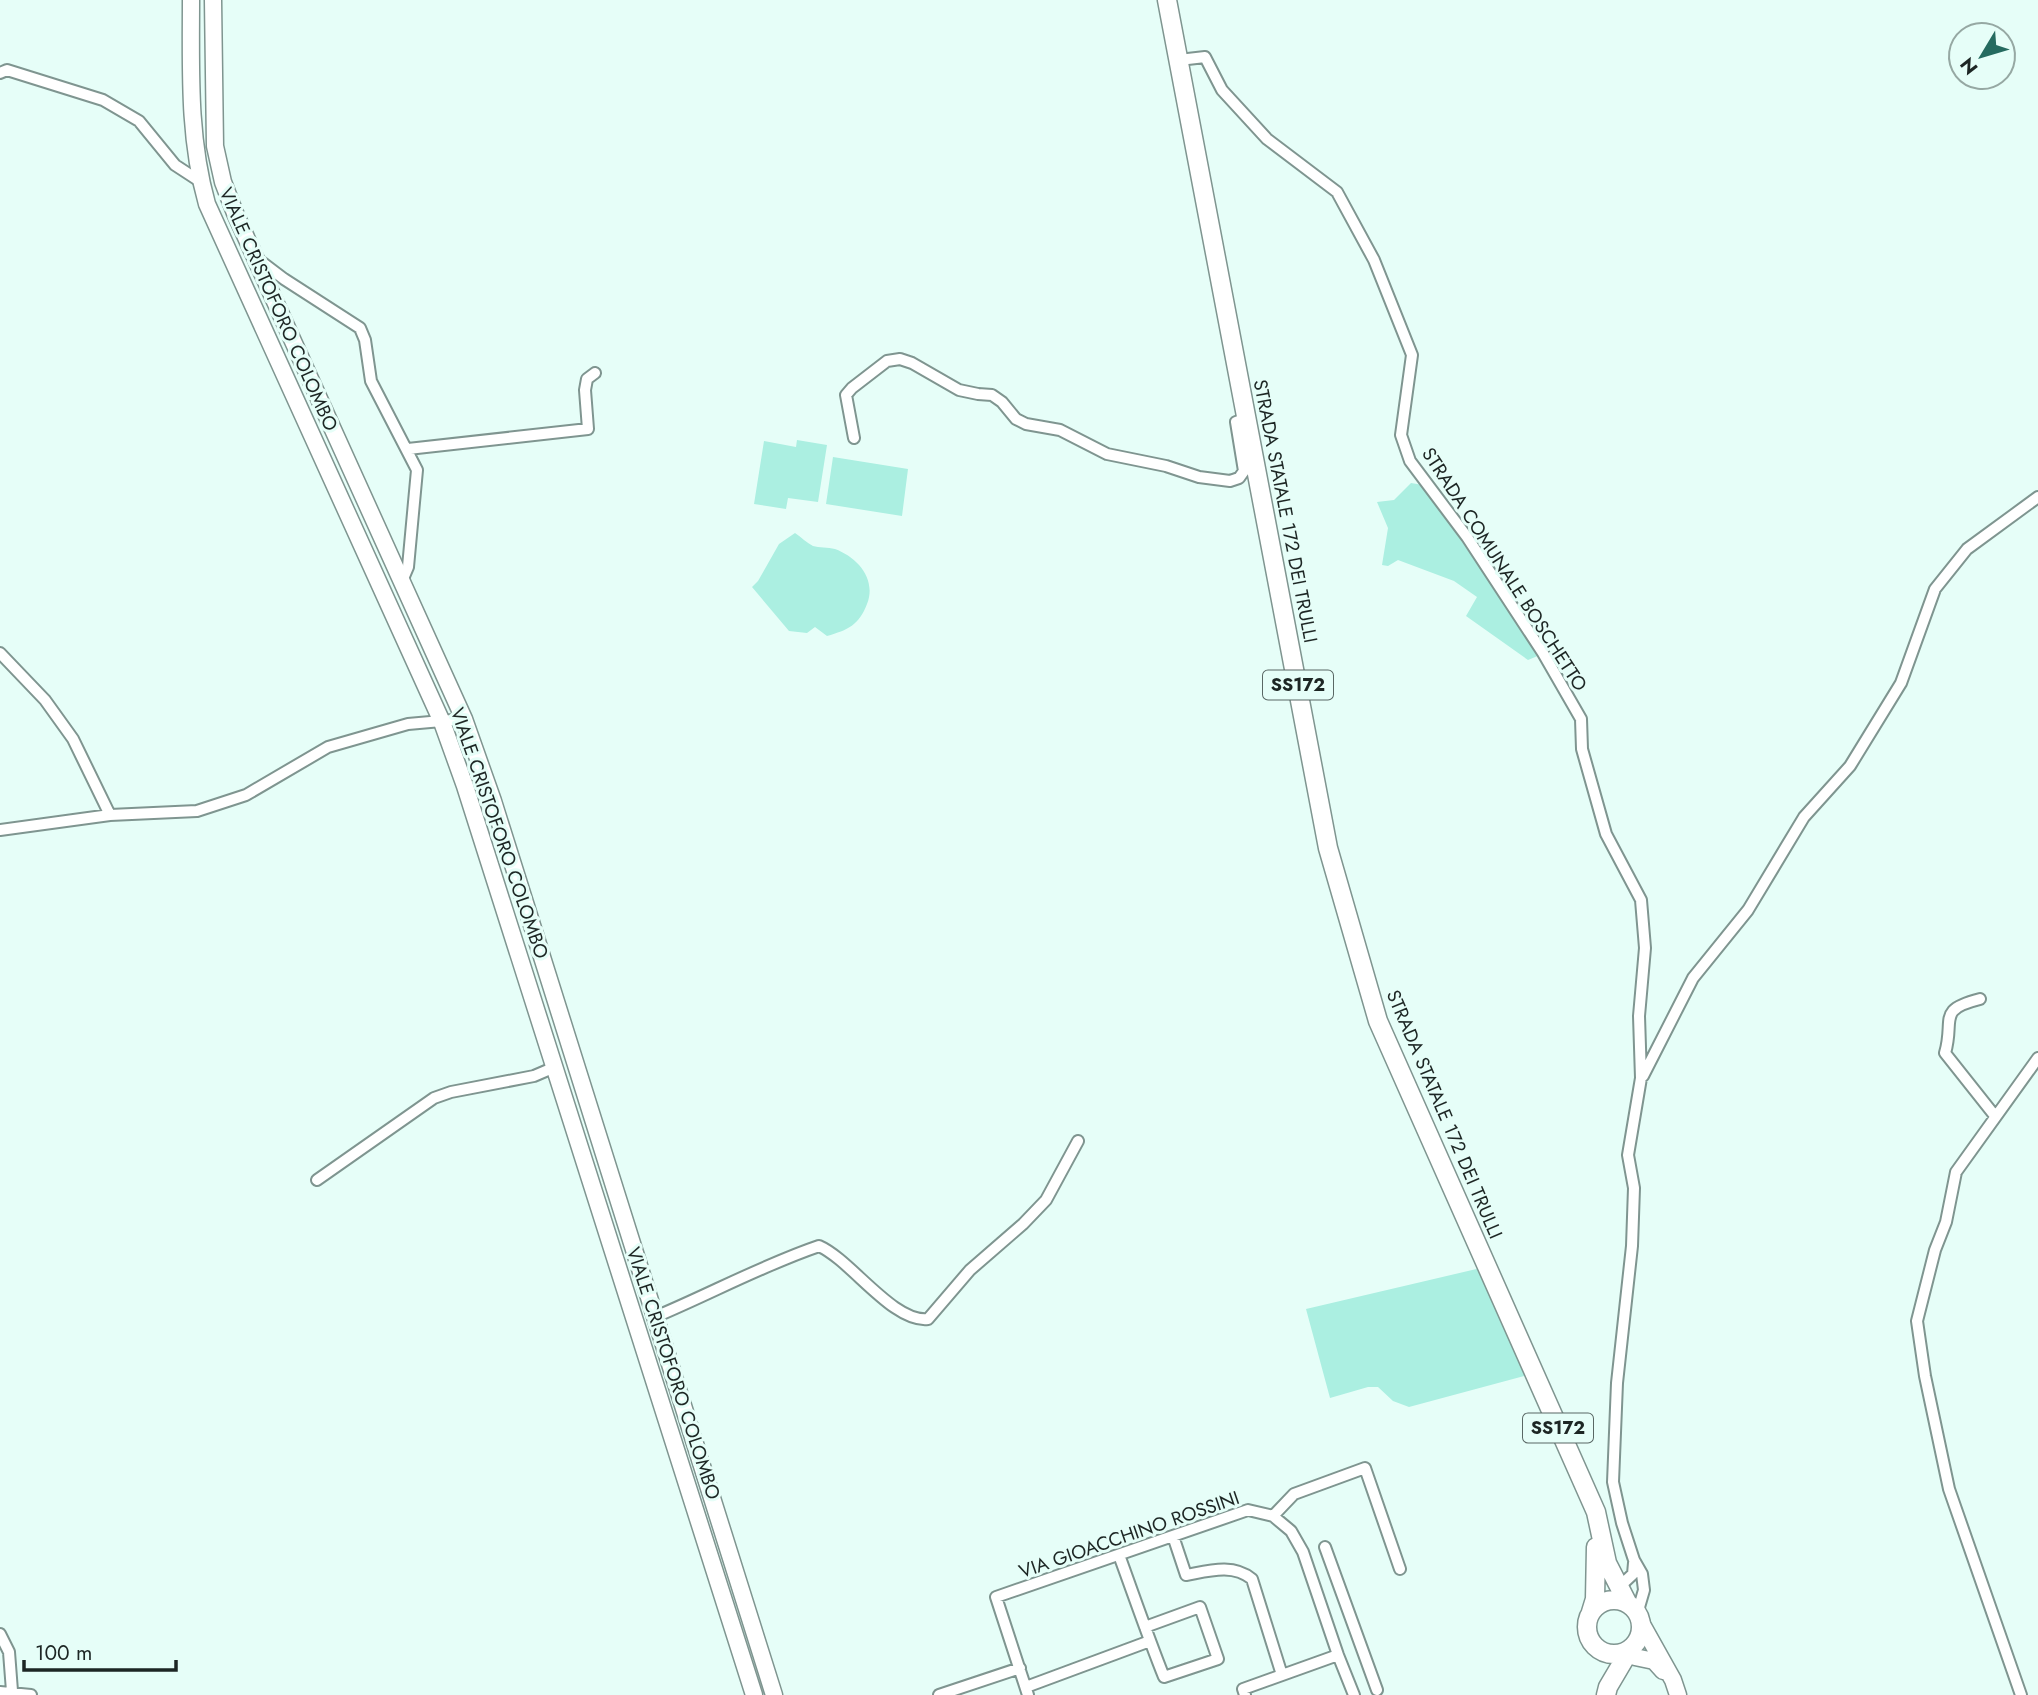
<svg xmlns="http://www.w3.org/2000/svg" width="2038" height="1695" viewBox="0 0 2038 1695" font-family="Jost,sans-serif">
<rect width="100%" height="100%" fill="#e6fef8"/>
<!-- green -->
<path fill="#abefe1" d="M797,440L827,445L818,502L788,498L786,509L754,504L764,441L796,447Z
M833,457L908,469L902,516L826,504Z
M1411,483L1423,485L1540,655L1528,660L1466,616L1477,597L1454,581L1398,560L1388,566L1382,565L1388,528L1377,502L1394,500Z
M795,533C801,537 807,543 813,546C819,548 828,547 835,549C857,557 877,579 867,604C859,625 848,630 827,636L815,627L807,633L789,631L752,587L758,581L779,544Z
M1485,1267L1532,1374L1409,1407L1393,1401L1378,1387H1368L1330,1398L1306,1309Z"/>
<g fill="none" stroke-linecap="round" stroke-linejoin="round">
<defs>
<path id="street" d="M1179,60L1205,57L1222,90L1267,139L1337,192L1374,260L1412,355L1401,435L1410,461L1467,537L1543,653L1581,719L1582,749L1606,834L1641,900L1645,948L1639,1016L1641,1078L1628,1155L1634,1188L1632,1246L1617,1383L1613,1482L1622,1523L1634,1560L1642,1574L1644,1590L1637,1614
M0,73L7,70L103,100L139,121L175,165L201,182
M259,260L284,279L360,328L365,340L371,381L417,470L408,567L402,581
M854,438L846,395L852,388L887,361L900,359L912,363L959,390L978,394L992,395L1002,402L1016,419L1026,424L1060,430L1107,454L1166,466L1199,477L1230,481L1239,478L1244,471L1236,422L1247,418
M408,449L588,429L585,390L587,379L595,373
M0,653L45,700L73,739L110,815
M0,830L110,815L197,811L246,795L328,747L408,724L464,719
M1980,999C1936,1010 1955,1019 1945,1053L1995,1116
M1643,1076L1693,978L1748,910L1804,817L1850,766L1901,683L1935,589L1967,549L2038,497
M317,1180L434,1098L451,1092L534,1076L555,1067
M655,1317C710,1294 763,1265 819,1246C851,1260 893,1323 928,1319L970,1270L1023,1224L1046,1200L1078,1141
M1273,1516L1294,1494L1365,1468L1400,1569
M1173,1536L1186,1575C1208,1571 1233,1563 1252,1579L1282,1675
M1325,1547L1377,1690
M1119,1555C1134,1596 1148,1637 1164,1677L1218,1659L1200,1607L1145,1627
M1619,1587L1633,1574L1634,1563
M0,1634L9,1652L12,1691
M1026,1687L1150,1641
M0,1692L31,1695
M939,1695L1020,1668
M1028,1695L996,1597L1248,1510L1273,1516L1291,1531L1303,1552L1338,1655L1354,1695
M1245,1695L1243,1689L1338,1655
M2021,1695L1949,1489L1925,1376L1917,1321L1935,1250L1946,1222L1956,1172L2038,1058"/>
<path id="secondary" d="M191,0C191,69 188,137 207,204L442,722L465,786L754,1695
M213,0L215,146L223,182L235,213L464,719L493,801L774,1695
M1640,1621L1673,1680L1678,1695
M1635,1657L1654,1661L1663,1671"/>
<path id="primary" d="M1167,0L1328,848L1378,1021L1596,1512L1607,1563L1628,1604
M1587 1627a27 27 0 1 1 54 0a27 27 0 1 1-54 0Z
M1591,1612L1595,1599L1596,1547
M1606,1695L1608,1687L1631,1648"/>
</defs>
<!-- street casing -->
<use href="#street" stroke="#7f9590" stroke-width="14"/>
<!-- secondary casing -->
<use href="#secondary" stroke="#7f9590" stroke-width="19"/>
<!-- primary casing -->
<use href="#primary" stroke="#7f9590" stroke-width="21"/>
<!-- street -->
<use href="#street" stroke="#fff" stroke-width="10"/>
<!-- secondary -->
<use href="#secondary" stroke="#fff" stroke-width="16"/>
<!-- primary -->
<use href="#primary" stroke="#fff" stroke-width="18"/>
</g>
<g text-anchor="middle" stroke-width="6" stroke-linejoin="round" paint-order="stroke">
<!-- shield labels -->
<g fill="#e6fef8" stroke="#596764" stroke-width="2">
<rect x="1263" y="670.5" width="70" height="29" rx="5"/>
<rect x="1523" y="1413.5" width="70" height="29" rx="5"/>
</g>
<g font-size="18" font-weight="bold" fill="#1d2624">
<text x="1298" y="691">SS172</text>
<text x="1558" y="1434">SS172</text>
</g>
<!-- street labels -->
<g font-size="19" fill="#1d2624" stroke="#e6fef8">
<text transform="translate(279 309) rotate(66)" y="7">VIALE CRISTOFORO COLOMBO</text>
<text transform="translate(1286 511) rotate(79)" y="7">STRADA STATALE 172 DEI TRULLI</text>
<text transform="translate(1505 569) rotate(57)" y="7">STRADA COMUNALE BOSCHETTO</text>
<text transform="translate(500 833) rotate(71)" y="7">VIALE CRISTOFORO COLOMBO</text>
<text transform="translate(1445 1114) rotate(67)" y="7">STRADA STATALE 172 DEI TRULLI</text>
<text transform="translate(674 1373) rotate(72)" y="7">VIALE CRISTOFORO COLOMBO</text>
<text transform="translate(1129 1534) rotate(-19)" y="7">VIA GIOACCHINO ROSSINI</text>
</g>
</g>
<!-- north arrow -->
<g transform="translate(1982 56) rotate(232)"><circle r="33" fill="#e6fef8" stroke="#96a8a3" stroke-width="2"/>
<path d="M0-5L12 26L0 18L-12 26Z" fill="#256b60"/>
<text y="-10" font-size="19" font-weight="bold" text-anchor="middle" fill="#1d2624">N</text>
</g>
<!-- scale -->
<path d="M24 1660v10h152v-10" fill="none" stroke="#1d2624" stroke-width="3.5"/>
<text x="35" y="1660" font-size="21" fill="#1d2624" stroke="#e6fef8" stroke-width="5" paint-order="stroke">100 m</text>
</svg>
